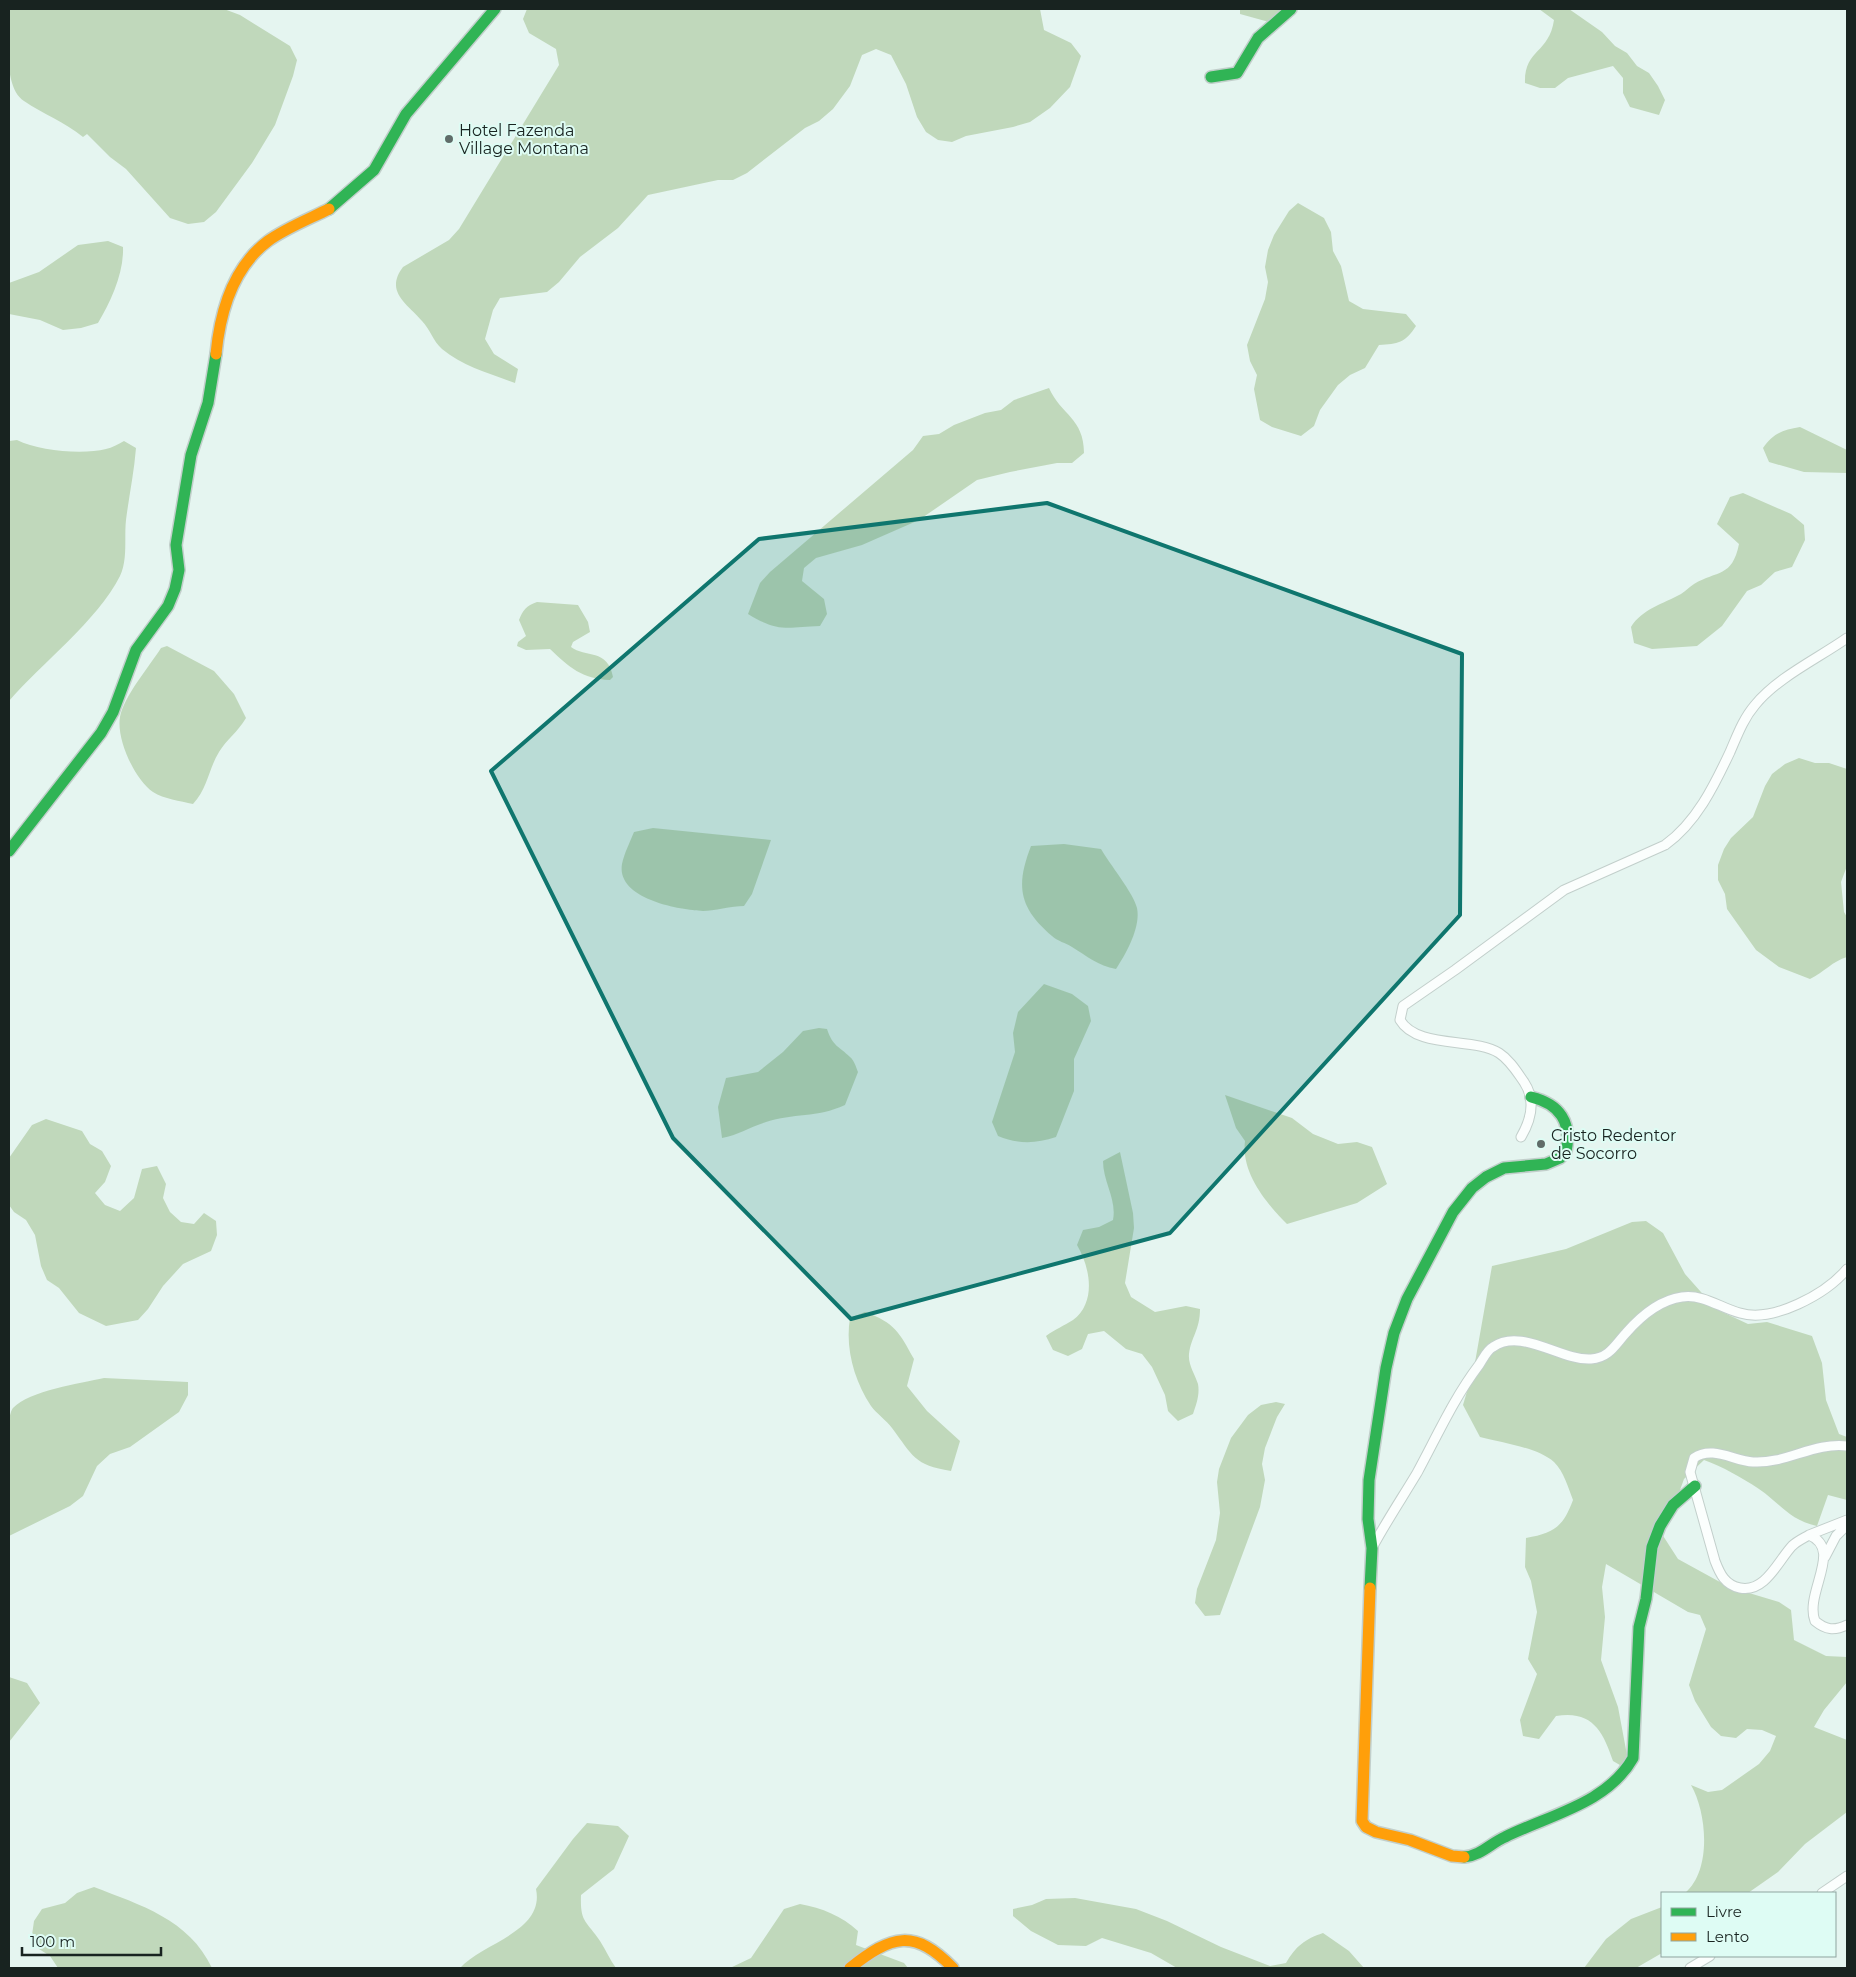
<svg xmlns="http://www.w3.org/2000/svg" width="1856" height="1977" viewBox="0 0 1856 1977" font-family="Montserrat,sans-serif">
<rect width="100%" height="100%" fill="#e5f5f0"/>
<!-- forest -->
<path fill="#c0d8bb" d="M9,9H224L240,15L290,46L297,60L293,76L275,125L252,163L216,212L204,222L188,224L170,218L126,169L110,157L87,134L83,137C65,122 43,114 24,101C2,87 9,32 9,9Z
M527,9H1040L1044,30L1071,43L1081,56L1070,87L1050,108L1030,122L1013,127L966,136L952,142L938,140L926,132L917,117L906,84L891,55L876,49L862,55L850,86L833,109L819,121L805,128L747,173L733,180H718L648,195L618,228L580,257L559,282L547,292L500,298L493,310L485,339L494,354L518,369L515,383C491,374 462,366 442,349C433,341 430,329 422,321C408,304 384,292 403,267L449,240L459,229L559,65L556,49L529,33L523,19Z
M1240,9H1284L1269,22L1240,14Z
M1539,9H1569L1602,32L1615,46L1627,53L1637,66L1649,73L1658,86L1665,100L1659,115L1630,107L1623,93V78L1613,66L1568,78L1555,88H1540L1525,83C1524,49 1549,54 1554,20Z
M1298,203L1324,218L1331,232L1333,251L1341,266L1349,301L1363,309L1406,314L1416,326C1405,343 1398,344 1379,345L1365,368L1350,375L1338,385L1320,410L1314,426L1301,436L1272,427L1260,420L1254,389L1257,375L1250,361L1247,345L1265,299L1268,282L1265,267L1268,250L1274,235L1289,211Z
M108,241L123,247C124,273 111,301 98,323L81,328L63,330L40,320L9,314V283L39,272L78,245Z
M1049,388C1061,415 1084,418 1084,453L1072,463H1057L1010,472L977,480L919,520L862,545L816,558L804,568L802,581L824,599L827,614L820,626C787,627 779,633 748,614L760,583L770,572L913,450L923,436L939,434L954,425L985,413L1001,410L1014,400Z
M1800,427L1847,450V473L1804,472L1769,462L1763,448C1773,433 1783,430 1800,427Z
M17,440C39,451 83,455 106,449C112,448 118,444 124,441L136,448C134,473 129,496 126,520C124,538 128,559 120,576C98,620 41,664 9,701V441Z
M1743,493L1791,514L1804,525L1805,540L1792,567L1775,572L1761,585L1747,591L1722,626L1697,646L1652,649L1634,643L1631,627C1642,609 1663,604 1681,594C1686,591 1689,587 1694,584C1717,570 1732,578 1739,544L1717,524L1730,497Z
M537,602L578,605L588,622L590,632L573,642L571,647C585,658 608,648 613,677L610,680C582,679 569,667 550,649L526,650L517,646L518,642L526,636L519,620C523,610 526,606 537,602Z
M167,646L214,671L234,694L246,718C237,733 227,739 219,752C208,770 208,788 193,804C180,801 164,799 153,792C135,780 116,739 120,717C124,696 149,667 161,648Z
M1799,758L1815,763H1829L1847,769V866L1841,882L1844,912L1847,917V957C1833,961 1824,972 1810,979L1779,967L1756,950L1727,909L1725,894L1718,880V865L1724,849L1731,838L1753,817L1765,786L1772,774L1785,764Z
M653,828L771,840L752,894L744,906C732,906 713,911 703,911C679,910 616,899 622,864C624,854 630,842 634,832Z
M1064,844L1101,849C1109,863 1134,894 1137,908C1141,927 1126,954 1116,969C1098,966 1087,956 1072,947C1066,943 1057,941 1052,936C1018,907 1016,885 1031,846Z
M1044,984L1072,994L1088,1006L1091,1021L1074,1059V1091L1056,1137C1035,1144 1018,1144 998,1136L992,1122L1015,1052L1013,1033L1018,1012Z
M819,1028L827,1029C833,1047 839,1046 850,1057C854,1060 856,1067 858,1072L845,1105C817,1118 793,1113 766,1122C750,1127 738,1135 722,1138L718,1107L726,1078L758,1072L783,1052L803,1031Z
M1225,1095L1292,1118L1313,1134L1338,1144L1357,1142L1372,1147L1387,1184L1357,1203L1287,1224C1266,1203 1241,1173 1245,1141L1236,1128Z
M46,1119L82,1131L90,1144L102,1151L111,1166L105,1182L95,1193L105,1205L120,1211L134,1198L142,1169L157,1166L166,1184L163,1198L170,1212L181,1222L194,1224L204,1213L216,1221L217,1235L211,1251L183,1264L163,1286L148,1309L138,1320L106,1326L79,1313L59,1288L47,1280L41,1266L35,1235L26,1220L14,1212L9,1205V1158L32,1125Z
M1120,1152L1133,1213L1134,1228L1125,1283L1131,1297L1155,1312L1186,1306L1200,1309C1200,1330 1191,1337 1189,1354C1188,1365 1195,1374 1198,1384C1200,1395 1196,1405 1193,1414L1178,1421L1168,1411L1165,1395L1152,1367L1142,1354L1126,1349L1104,1331L1088,1334L1082,1349L1068,1356L1053,1350L1046,1336C1055,1329 1064,1326 1073,1320C1097,1302 1090,1267 1077,1245L1083,1230L1099,1227L1113,1220C1117,1199 1103,1182 1103,1161Z
M1646,1221L1663,1233L1685,1274L1716,1309L1748,1324L1767,1322L1812,1336L1822,1363L1826,1400L1839,1434L1847,1437V1500L1828,1495L1817,1526C1789,1520 1781,1504 1759,1489C1741,1477 1723,1467 1704,1460L1684,1479L1672,1512L1658,1528L1678,1559L1729,1587L1779,1602L1791,1610L1794,1640L1826,1656L1847,1657V1682L1824,1710L1814,1727L1847,1740V1812L1805,1844L1778,1872L1748,1893H1685C1712,1870 1707,1813 1691,1785L1708,1792L1722,1790L1759,1764L1770,1751L1776,1736L1762,1730L1747,1729L1736,1738L1721,1736L1711,1727L1695,1701L1689,1685L1706,1629L1700,1615L1688,1612L1606,1564L1602,1587L1605,1617L1601,1660L1618,1707L1627,1755L1625,1768L1613,1761C1603,1731 1592,1710 1556,1716L1539,1739L1523,1736L1520,1720L1537,1674L1528,1659L1537,1612L1531,1581L1525,1567L1526,1538C1554,1533 1563,1527 1573,1500C1568,1487 1564,1472 1554,1462C1537,1447 1502,1443 1480,1437L1463,1405L1474,1368L1492,1266L1566,1249L1632,1222Z
M865,1312C895,1323 899,1332 914,1359L907,1386L927,1411L960,1441L951,1471C914,1465 913,1456 892,1428C886,1420 877,1414 871,1406C854,1380 845,1348 850,1318Z
M104,1378L188,1382V1395L179,1412L130,1447L110,1454L97,1466L83,1496L70,1506L9,1536V1419C10,1416 11,1410 13,1408C29,1391 81,1383 104,1378Z
M1276,1402L1285,1404L1277,1417L1265,1448L1262,1464L1265,1480L1260,1507L1220,1615L1205,1616L1195,1603L1197,1589L1216,1540L1220,1513L1217,1482L1219,1469L1231,1438L1248,1415L1261,1405Z
M9,1677L27,1683L40,1703L9,1742Z
M587,1823L618,1826L629,1836L614,1869L581,1895C580,1923 586,1920 600,1941C606,1950 610,1960 616,1968H460C482,1943 545,1932 536,1889L573,1839Z
M94,1887C140,1905 189,1919 212,1968H58L50,1956L39,1949L32,1935L34,1921L42,1909L65,1903L77,1893Z
M1075,1898L1136,1909L1167,1921L1221,1947L1270,1966L1286,1963C1296,1946 1305,1939 1323,1933L1349,1951L1364,1968H1177L1151,1953L1102,1938L1086,1946L1058,1945L1031,1931L1013,1916V1909L1032,1905L1046,1899Z
M800,1904C822,1908 842,1916 858,1931L856,1945L904,1963L908,1968H730L751,1958L784,1909Z
M1662,1907V1953L1636,1968H1584L1606,1939L1631,1919Z"/>
<g fill="none" stroke-linecap="round" stroke-linejoin="round">
<defs>
<path id="street" d="M1521,1137C1531,1120 1536,1100 1524,1082C1517,1072 1510,1060 1499,1053C1474,1037 1417,1049 1400,1020L1403,1006L1455,970L1564,890L1665,845C1696,823 1714,786 1730,752C1737,736 1743,719 1755,705C1778,677 1817,659 1847,638
M1847,1446C1814,1442 1786,1464 1753,1462C1734,1461 1712,1445 1694,1458L1690,1472L1715,1561C1720,1574 1725,1585 1740,1588C1765,1593 1778,1561 1792,1546C1797,1541 1804,1538 1809,1535C1844,1549 1804,1593 1815,1621C1826,1630 1834,1631 1847,1625
M1809,1535L1847,1520
M1372,1548C1386,1522 1402,1498 1417,1473C1437,1436 1454,1398 1479,1365C1483,1359 1487,1350 1493,1347C1521,1327 1561,1361 1591,1359C1609,1358 1615,1345 1626,1333C1640,1317 1660,1300 1682,1297C1704,1294 1720,1308 1740,1313C1773,1323 1826,1294 1847,1269
M1825,1557L1836,1536L1847,1525
M1822,1893L1847,1876
M1690,1968L1710,1956"/>
<path id="fast" d="M1211,77L1237,73L1258,38L1291,9
M329,209L374,170L406,114L495,9
M9,851L101,733L113,712L136,650L168,606L175,589L179,570L176,545L191,455L208,403L216,354
M1370,1588L1372,1548L1368,1519L1369,1480L1386,1368L1394,1333L1407,1299L1453,1212L1472,1188L1486,1177L1504,1168L1546,1164L1560,1158L1566,1152C1572,1122 1560,1104 1531,1097
M1464,1857C1480,1856 1491,1843 1505,1837C1549,1815 1607,1804 1633,1758L1639,1627L1646,1599L1652,1547L1660,1526L1673,1505L1695,1486"/>
<path id="slow" d="M216,354C220,312 232,268 268,241C286,228 309,219 329,209
M1370,1588L1362,1821L1366,1827L1376,1832L1410,1840L1452,1856L1464,1857
M850,1968C892,1935 914,1928 953,1968"/>
</defs>
<!-- street casing -->
<use href="#street" stroke="#c2cfcb" stroke-width="11"/>
<!-- fast casing -->
<use href="#fast" stroke="#c2cfcb" stroke-width="14"/>
<!-- slow casing -->
<use href="#slow" stroke="#c2cfcb" stroke-width="14"/>
<!-- street -->
<use href="#street" stroke="#fbfefd" stroke-width="9"/>
<!-- fast -->
<use href="#fast" stroke="#30b455" stroke-width="11"/>
<!-- slow -->
<use href="#slow" stroke="#ff9f0a" stroke-width="11"/>
</g>
<!-- marked area -->
<path fill="#0f766e" fill-opacity="0.2" stroke="#0f766e" stroke-width="4" stroke-linejoin="round" d="M1047,503L1462,654L1460,915L1170,1233L851,1319L673,1138L491,771L759,539Z"/>
<!-- markers -->
<g fill="#606c69" stroke="#defcf4" stroke-width="2">
<circle cx="449" cy="139" r="5"/>
<circle cx="1541" cy="1144" r="5"/>
</g>
<g text-anchor="middle" stroke-width="4" stroke-linejoin="round" paint-order="stroke">
<!-- poi labels -->
<g font-size="16" fill="#182320" stroke="#defcf4" text-anchor="start">
<text x="459" y="136">Hotel Fazenda<tspan x="459" dy="18">Village Montana</tspan></text>
<text x="1551" y="1141">Cristo Redentor<tspan x="1551" dy="18">de Socorro</tspan></text>
</g>
</g>
<!-- border -->
<rect width="1856" height="1977" fill="none" stroke="#182320" stroke-width="20"/>
<!-- legend -->
<rect x="1661" y="1892" width="175" height="65" fill="#defcf4" stroke="#8fa59f"/>
<rect x="1671" y="1908" width="25" height="8" fill="#30b455" stroke="#8fa59f"/>
<text x="1706" y="1917" font-size="15" fill="#182320">Livre</text>
<rect x="1671" y="1933" width="25" height="8" fill="#ff9f0a" stroke="#8fa59f"/>
<text x="1706" y="1942" font-size="15" fill="#182320">Lento</text>
<!-- scale -->
<path d="M22 1947v8h139v-8" fill="none" stroke="#182320" stroke-width="2.5"/>
<text x="30" y="1947" font-size="15" fill="#182320" stroke="#defcf4" stroke-width="4" paint-order="stroke">100 m</text>
</svg>
